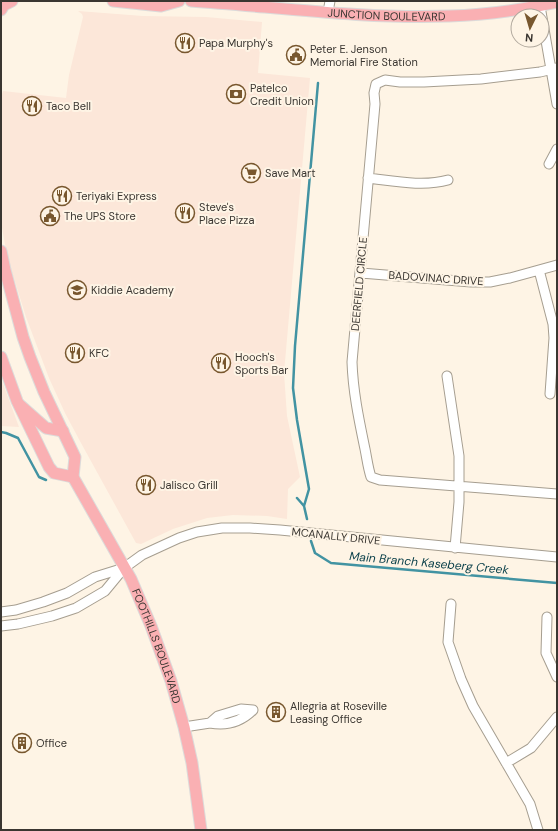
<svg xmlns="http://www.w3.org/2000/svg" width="558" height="831" viewBox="0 0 558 831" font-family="'DM Sans',sans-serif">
<rect width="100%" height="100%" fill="#fef4e5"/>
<!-- commercial -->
<path fill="#fce7d9" d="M78,11L143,16L206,17L262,22L258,73L310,78L284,373L287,416L300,477L288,489L287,519L267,516L233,515L207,518L173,529L141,544L136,543L81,443L65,413L49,378L26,317L7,256L1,222V97L3,91L66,98L69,75L83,17L82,14Z
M1,378L19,427L1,426Z"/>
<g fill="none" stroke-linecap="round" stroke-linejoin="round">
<!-- stream -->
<path stroke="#4293a2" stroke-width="2.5" d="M1,432L6,433L18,438L39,477L46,480
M297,498L304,506L307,519
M304,506L309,489L297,420L293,388L295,346L318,83
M311,541L315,553L331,563L557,583"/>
<defs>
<path id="minor" d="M540,6L557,104
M328,12L330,1
M557,68L540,72L481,79L424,82H400L385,80L376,84L374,93L375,104L352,362C353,392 359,420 365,449C367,459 368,468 371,477L380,480L557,494
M549,164L557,149
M368,178C394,181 423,187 448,180
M539,270L553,324L554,338L550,394
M361,273L471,282H490L510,278L557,265
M447,376L459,456V502L455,548
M451,604L448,642L461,679L473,706L530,804L538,830
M1,612L16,610L43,602L67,593L95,577L124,568
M547,617L546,653L557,677
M1,626L18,624L52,616L76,608L105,591L124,568L142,555L179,538L197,532L222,528H250L280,530L557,557
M210,723C226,726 241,722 253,710
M184,727L210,723L218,716L241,709L253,710
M506,763L531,748L557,717"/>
<g id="major">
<path d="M113,1L161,6L179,1"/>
<path id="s1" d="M191,1C277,7 363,19 449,16C485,15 522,10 557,2"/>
<path d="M1,10L4,5L12,1"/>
<path id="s2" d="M1,251L5,270L23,337L30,357L44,392L75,457L73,477L131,579L151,626L171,681L184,727L192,763L201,830"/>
<path d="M1,357L17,401L49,467L54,473L73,477"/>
<path d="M20,405L46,428L63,431"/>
</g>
</defs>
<!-- minor casing -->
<use href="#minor" stroke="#a69e90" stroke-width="11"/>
<!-- major casing -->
<use href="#major" stroke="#dcdbda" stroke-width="13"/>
<!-- minor -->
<use href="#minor" stroke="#fff" stroke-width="9"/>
<!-- major -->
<use href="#major" stroke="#fab0b3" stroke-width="11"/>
</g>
<!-- icons -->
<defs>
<symbol id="restaurant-ring" viewBox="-11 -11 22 22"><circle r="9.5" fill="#fef4e5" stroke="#78572e" stroke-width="1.5"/><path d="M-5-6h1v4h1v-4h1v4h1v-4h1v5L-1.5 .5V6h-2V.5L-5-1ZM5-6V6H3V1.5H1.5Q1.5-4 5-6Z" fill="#78572e"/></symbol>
<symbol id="civic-ring" viewBox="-11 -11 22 22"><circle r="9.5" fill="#fef4e5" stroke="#78572e" stroke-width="1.5"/><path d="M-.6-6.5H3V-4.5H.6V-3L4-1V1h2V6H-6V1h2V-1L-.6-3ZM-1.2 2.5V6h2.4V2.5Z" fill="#78572e"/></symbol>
<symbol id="bank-ring" viewBox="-11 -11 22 22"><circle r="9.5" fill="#fef4e5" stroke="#78572e" stroke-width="1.5"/><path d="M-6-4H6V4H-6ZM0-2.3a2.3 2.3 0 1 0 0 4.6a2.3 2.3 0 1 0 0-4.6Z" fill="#78572e"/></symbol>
<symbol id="supermarket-ring" viewBox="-11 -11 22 22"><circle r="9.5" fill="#fef4e5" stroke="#78572e" stroke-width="1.5"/><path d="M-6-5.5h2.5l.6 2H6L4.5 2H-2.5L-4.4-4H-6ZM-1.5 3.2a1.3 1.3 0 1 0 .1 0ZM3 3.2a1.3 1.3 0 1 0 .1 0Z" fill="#78572e"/></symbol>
<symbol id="school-ring" viewBox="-11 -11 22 22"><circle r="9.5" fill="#fef4e5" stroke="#78572e" stroke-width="1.5"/><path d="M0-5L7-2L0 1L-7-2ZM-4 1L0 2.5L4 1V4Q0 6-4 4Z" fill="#78572e"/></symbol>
<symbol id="building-ring" viewBox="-11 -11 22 22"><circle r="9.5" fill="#fef4e5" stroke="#78572e" stroke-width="1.5"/><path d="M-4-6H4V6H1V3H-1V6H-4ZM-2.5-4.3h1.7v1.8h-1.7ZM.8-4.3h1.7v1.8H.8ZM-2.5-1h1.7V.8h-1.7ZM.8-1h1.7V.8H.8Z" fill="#78572e"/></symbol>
</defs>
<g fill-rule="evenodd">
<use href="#restaurant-ring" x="174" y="32" width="22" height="22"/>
<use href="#civic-ring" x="285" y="44" width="22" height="22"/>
<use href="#bank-ring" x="225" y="83" width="22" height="22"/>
<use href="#restaurant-ring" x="21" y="95" width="22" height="22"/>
<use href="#supermarket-ring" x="240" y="162" width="22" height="22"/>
<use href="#restaurant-ring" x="51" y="185" width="22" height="22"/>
<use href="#restaurant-ring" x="174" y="202" width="22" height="22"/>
<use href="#civic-ring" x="39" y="205" width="22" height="22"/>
<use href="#school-ring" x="66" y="279" width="22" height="22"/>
<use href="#restaurant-ring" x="64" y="342" width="22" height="22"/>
<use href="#restaurant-ring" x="210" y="352" width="22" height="22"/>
<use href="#restaurant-ring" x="135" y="474" width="22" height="22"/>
<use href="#building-ring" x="265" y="701" width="22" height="22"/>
<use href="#building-ring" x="11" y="732" width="22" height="22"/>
</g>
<g text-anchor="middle" stroke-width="4" stroke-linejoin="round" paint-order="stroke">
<!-- street labels -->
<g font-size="11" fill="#3a3631" stroke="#fef4e5">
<text dy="4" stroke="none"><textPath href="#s1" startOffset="196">JUNCTION BOULEVARD</textPath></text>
<text transform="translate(436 278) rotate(4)" y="4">BADOVINAC DRIVE</text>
<text transform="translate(359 284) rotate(-85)" y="4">DEERFIELD CIRCLE</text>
<text transform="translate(336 536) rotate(6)" y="4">MCANALLY DRIVE</text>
<text dy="4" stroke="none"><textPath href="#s2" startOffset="429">FOOTHILLS BOULEVARD</textPath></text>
</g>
<!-- poi labels -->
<g font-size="11" fill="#3a3631" stroke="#fef4e5" text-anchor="start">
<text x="199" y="47">Papa Murphy's</text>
<text x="310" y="53">Peter E. Jenson<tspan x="310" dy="13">Memorial Fire Station</tspan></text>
<text x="250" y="92">Patelco<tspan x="250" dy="13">Credit Union</tspan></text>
<text x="46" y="110">Taco Bell</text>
<text x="265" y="177">Save Mart</text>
<text x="76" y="200">Teriyaki Express</text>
<text x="199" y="211">Steve's<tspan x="199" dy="13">Place Pizza</tspan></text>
<text x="64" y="220">The UPS Store</text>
<text x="91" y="294">Kiddie Academy</text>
<text x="89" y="357">KFC</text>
<text x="235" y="361">Hooch's<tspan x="235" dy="13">Sports Bar</tspan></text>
<text x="160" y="489">Jalisco Grill</text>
<text x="290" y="710">Allegria at Roseville<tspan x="290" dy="13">Leasing Office</tspan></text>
<text x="36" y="747">Office</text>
</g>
<!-- water labels -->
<g font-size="12" font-style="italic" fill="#063d47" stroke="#fef4e5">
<text transform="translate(429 563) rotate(5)" y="4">Main Branch Kaseberg Creek</text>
</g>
</g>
<!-- border -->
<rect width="558" height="831" fill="none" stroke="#3a3631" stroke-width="4"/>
<!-- north arrow -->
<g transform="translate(530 28) rotate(185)"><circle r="19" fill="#fef4e5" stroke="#b0a89d"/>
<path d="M0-3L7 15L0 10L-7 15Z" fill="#78572e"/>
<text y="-6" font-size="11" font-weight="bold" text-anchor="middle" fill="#3a3631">N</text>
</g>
</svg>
